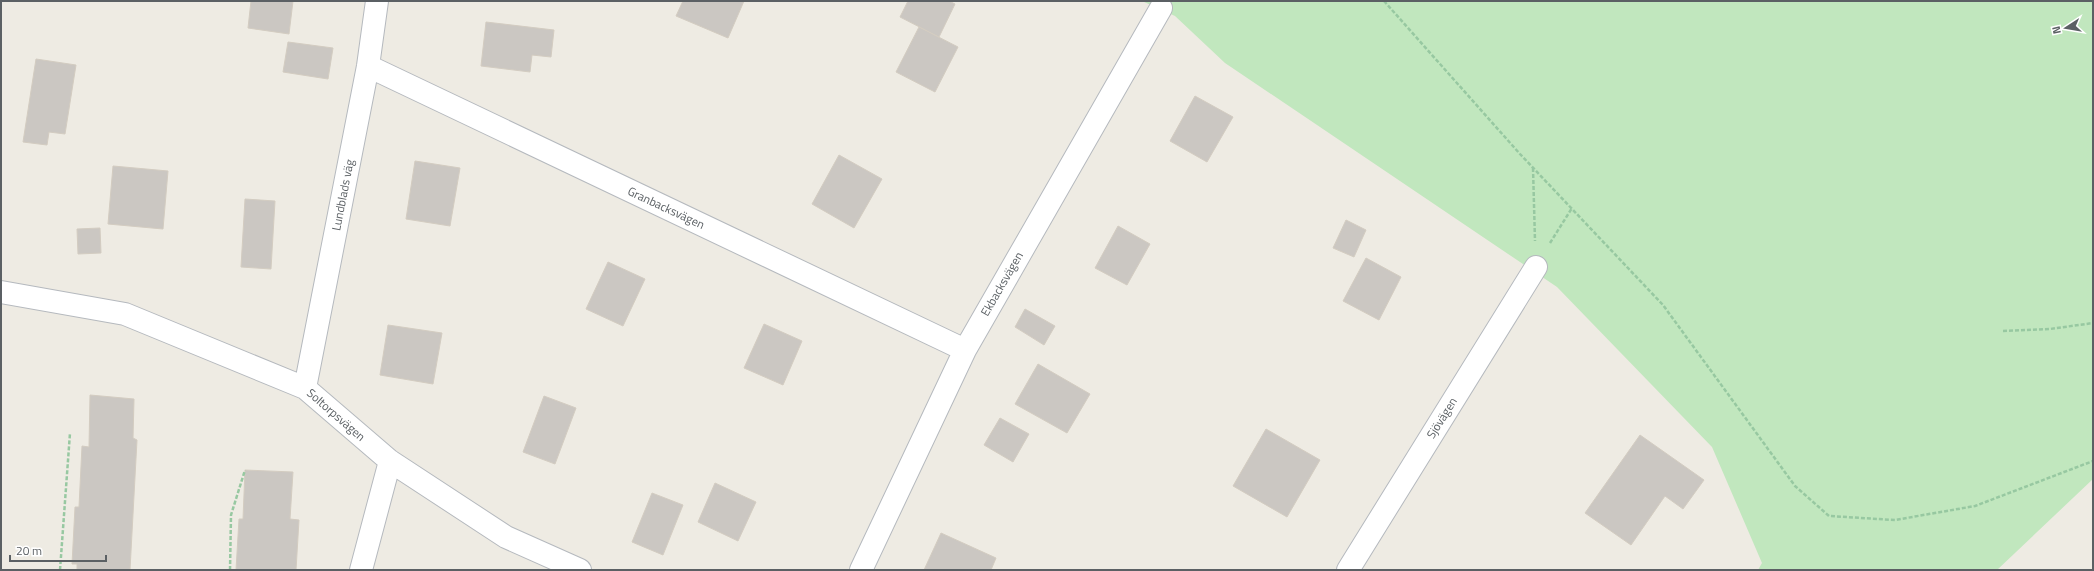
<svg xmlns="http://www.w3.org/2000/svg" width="2094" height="571" viewBox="0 0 2094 571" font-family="'Titillium Web',sans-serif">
<rect width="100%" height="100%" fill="#eeebe3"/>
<!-- green -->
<path fill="#c1e7be" d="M1142,1H2093V479L1997,570H1758L1762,563L1712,447L1557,287L1225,63L1175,16Z"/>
<!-- building -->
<path fill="#cbc7c2" stroke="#d3ccc1" d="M251,1H293L289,34L248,28Z
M683,1H744L728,38L676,16Z
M908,1H949L955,4L939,37L900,17Z
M486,22L554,30L551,57L532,55L530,72L481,66Z
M919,27L958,47L935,92L896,72Z
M288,42L333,48L328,79L283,72Z
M36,59L76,65L65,134L49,132L47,145L23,142Z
M1195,96L1233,117L1207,162L1170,141Z
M839,155L882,179L854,228L812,204Z
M415,161L460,168L450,226L406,219Z
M113,166L168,171L163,229L108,224Z
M245,199L275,201L271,269L241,267Z
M1346,220L1366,230L1354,257L1333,248Z
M1118,226L1150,244L1127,285L1095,268Z
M100,228L101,253L78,254L77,229Z
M1366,258L1401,277L1379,320L1343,301Z
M608,262L645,279L623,326L586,309Z
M1025,309L1055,326L1044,345L1015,327Z
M764,324L802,341L783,385L744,368Z
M388,325L442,333L433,384L380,375Z
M1038,364L1090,394L1067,433L1015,404Z
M90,395L134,399L133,438L137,440L130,570H77V564H72L75,507H79L82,446L89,447Z
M544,396L576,408L555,464L523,452Z
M1000,418L1029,434L1013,462L984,445Z
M1266,429L1320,460L1287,517L1233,486Z
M1640,435L1704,480L1683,509L1665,496L1631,545L1585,513Z
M245,470L293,472L290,519L299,520L296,570H236L239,519H243Z
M715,483L756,502L738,541L698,522Z
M652,493L683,505L663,555L632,542Z
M941,533L996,558L991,570H924Z"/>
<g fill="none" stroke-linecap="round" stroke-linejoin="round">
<defs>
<path id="minor" d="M368,66L965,350
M1,292L125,314L305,388L390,461L506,537L580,570
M305,388L368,66L377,1
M361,570L390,461
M861,570L965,350L1161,8
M1348,570L1536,267"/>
</defs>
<!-- minor casing -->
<use href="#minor" stroke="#b5b9be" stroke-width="24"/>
<!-- path -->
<path stroke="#97c8a1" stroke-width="2.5" stroke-dasharray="4 2" stroke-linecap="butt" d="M1384,1L1520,154L1663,305L1795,486L1829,516L1895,520L1975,506L2093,461
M1533,168L1535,241
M1550,243L1572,208
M2003,331L2050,329L2093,323
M60,570L70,433
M230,570L231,515L245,470"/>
<!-- minor -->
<use href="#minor" stroke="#fff" stroke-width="22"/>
</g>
<g text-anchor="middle" stroke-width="3" stroke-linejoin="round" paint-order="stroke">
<!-- street labels -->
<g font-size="12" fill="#5b6064" stroke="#fff">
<text transform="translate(343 195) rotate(-79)" y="4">Lundblads väg</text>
<text transform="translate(666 208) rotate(25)" y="4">Granbacksvägen</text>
<text transform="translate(1002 284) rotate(-60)" y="4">Ekbacksvägen</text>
<text transform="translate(336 415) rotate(41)" y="4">Soltorpsvägen</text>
<text transform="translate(1442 418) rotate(-58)" y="4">Sjövägen</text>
</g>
</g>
<!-- border -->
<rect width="2094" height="571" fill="none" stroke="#5b6064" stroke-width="4"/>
<!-- north arrow -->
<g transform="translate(2066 28) rotate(258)" stroke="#ffffff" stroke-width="3" paint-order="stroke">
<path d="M0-3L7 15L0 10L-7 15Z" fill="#5b6064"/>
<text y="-6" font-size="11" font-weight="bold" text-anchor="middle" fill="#5b6064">N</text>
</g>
<!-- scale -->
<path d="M10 555v6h96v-6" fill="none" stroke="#5b6064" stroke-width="2"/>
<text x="16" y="555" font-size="12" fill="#5b6064" stroke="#ffffff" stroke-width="3" paint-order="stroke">20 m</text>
</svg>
